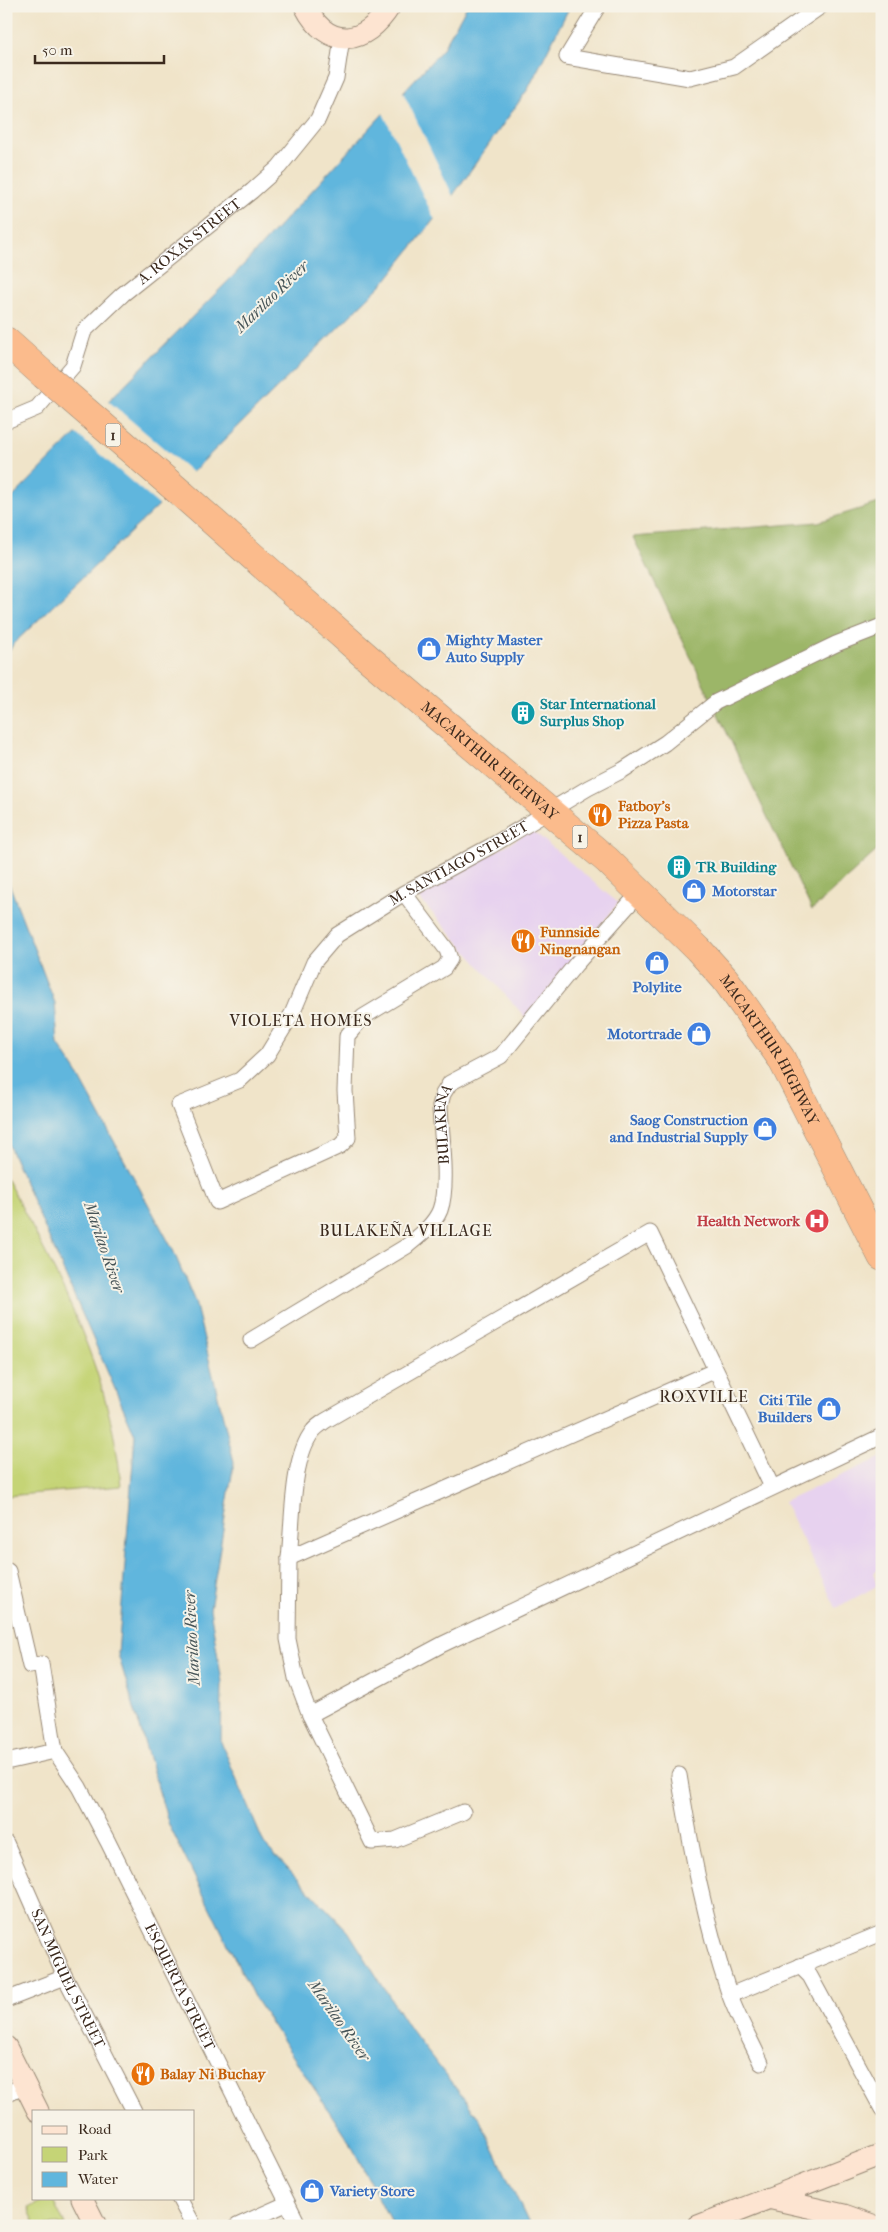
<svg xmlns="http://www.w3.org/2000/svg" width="888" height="2232" viewBox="0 0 888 2232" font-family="'IM FELL French Canon',serif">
<rect width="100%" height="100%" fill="#f7f3e8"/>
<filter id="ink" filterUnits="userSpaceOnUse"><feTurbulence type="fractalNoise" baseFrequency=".02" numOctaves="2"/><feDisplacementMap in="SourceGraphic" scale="10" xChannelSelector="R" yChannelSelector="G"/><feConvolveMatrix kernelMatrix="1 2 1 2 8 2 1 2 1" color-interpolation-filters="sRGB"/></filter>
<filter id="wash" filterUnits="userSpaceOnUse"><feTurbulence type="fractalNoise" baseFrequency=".0096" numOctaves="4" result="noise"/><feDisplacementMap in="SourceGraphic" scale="20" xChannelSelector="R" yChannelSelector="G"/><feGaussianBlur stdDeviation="1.12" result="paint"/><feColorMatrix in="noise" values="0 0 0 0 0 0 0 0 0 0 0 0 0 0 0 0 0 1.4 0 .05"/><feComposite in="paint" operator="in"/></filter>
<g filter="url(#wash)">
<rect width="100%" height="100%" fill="#f0e4c9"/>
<!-- built -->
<path fill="#e7d2ef" d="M532,830L618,903L526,1018L418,897Z
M882,1457V1568L873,1573L877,1586L836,1608L784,1502Z"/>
<!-- green -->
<path fill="#c5d476" stroke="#807f4a" d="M6,1178C58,1274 112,1375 121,1486L6,1496Z
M49,2198H52L65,2225L36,2226L28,2208Z"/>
<!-- forest -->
<path fill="#9cb667" stroke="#6c7042" d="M882,502V846L812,910L633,537L818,522Z"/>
<!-- water -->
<path fill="#60b6dd" stroke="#4e707e" d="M467,6H570L528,89L451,198L386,280L156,508L13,644L6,658V504L234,275L442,50Z
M6,876L55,1003L58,1044L76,1071L173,1250L195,1302L234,1462L210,1609L222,1682L221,1742L264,1844L348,1931L410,2029L479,2118L530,2226H393L350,2143L254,1997L169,1825L118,1654L135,1435L6,1139Z"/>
<!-- pier -->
<path fill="#f0e4c9" d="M402,90L454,198L436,222L382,111Z
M106,399L194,474L161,507L74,432Z"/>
</g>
<g filter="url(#ink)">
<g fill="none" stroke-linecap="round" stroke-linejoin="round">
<defs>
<g id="street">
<path d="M598,6L567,57L690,78L734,67L821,6"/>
<path id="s1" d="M6,421L37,408L73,366L84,331L123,294L252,191L279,167L318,119L336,78L342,38"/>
<path id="s2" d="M404,893L447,950L450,959L444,968L363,1017L347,1036L345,1091L348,1138L340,1146L217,1202L179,1105L240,1080L267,1055L292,1014L314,962L337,935L404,893L491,846L588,788L623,770L665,743L716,702L836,644L882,626"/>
<path id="s3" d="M251,1340L407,1246C419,1236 434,1225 440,1210C449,1185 441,1134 440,1106L443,1094L450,1083L501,1056L576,964L641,891"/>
<path d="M714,1371L289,1558C293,1523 291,1458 313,1431C316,1427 321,1424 325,1421L650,1233L772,1487"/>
<path d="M289,1558L288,1639L296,1678L310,1715L372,1842L395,1840L463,1812"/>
<path id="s4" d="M8,1571L30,1666L41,1664L55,1751L79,1787L108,1842L299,2226"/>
<path d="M310,1715L443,1644L882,1436"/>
<path d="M6,1762L55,1751"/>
<path d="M679,1775C691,1849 705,1922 729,1993C737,2017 751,2040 761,2063"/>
<path id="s5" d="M6,1843L65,1977L134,2111"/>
<path d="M800,1966L810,1976L882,2109"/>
<path d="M730,1995L882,1933"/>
<path d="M6,2000L65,1977"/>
<path d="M6,2094L25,2085"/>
<path d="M179,2198L194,2226"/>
<path d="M237,2226L286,2204"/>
</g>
<path id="secondary" d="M305,6C328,51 365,46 390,6
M6,2047L38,2111
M82,2198L96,2226
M768,2198L844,2215L875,2226
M698,2226L882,2154"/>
<g id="highway">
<path d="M6,341L44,375"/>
<path id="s6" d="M183,495L368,658L607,860L698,949L725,979L781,1058L882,1257"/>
</g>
</defs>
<!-- street casing -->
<use href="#street" stroke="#968774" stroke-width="17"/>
<!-- secondary casing -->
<use href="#secondary" stroke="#968774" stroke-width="23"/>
<!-- highway casing -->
<use href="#highway" stroke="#968774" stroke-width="29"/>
<!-- street -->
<use href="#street" stroke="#fff" stroke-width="15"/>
<!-- secondary -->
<use href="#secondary" stroke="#fde4d1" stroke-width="21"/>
<!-- highway -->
<use href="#highway" stroke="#fbbb8c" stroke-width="28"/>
<defs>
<path id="highway-bridge" d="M44,375L183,495"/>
</defs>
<!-- highway-bridge casing -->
<use href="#highway-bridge" stroke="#968774" stroke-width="29" stroke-linecap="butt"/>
<!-- highway-bridge -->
<use href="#highway-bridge" stroke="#fbbb8c" stroke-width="28"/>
</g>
</g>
<!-- icons -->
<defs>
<symbol id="shop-disc" viewBox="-11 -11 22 22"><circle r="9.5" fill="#3f7fe0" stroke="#f7f3e8"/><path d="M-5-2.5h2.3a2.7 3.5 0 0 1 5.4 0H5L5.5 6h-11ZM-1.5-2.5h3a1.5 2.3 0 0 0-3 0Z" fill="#fff"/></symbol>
<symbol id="building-disc" viewBox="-11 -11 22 22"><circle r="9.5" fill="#0f9aa8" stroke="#f7f3e8"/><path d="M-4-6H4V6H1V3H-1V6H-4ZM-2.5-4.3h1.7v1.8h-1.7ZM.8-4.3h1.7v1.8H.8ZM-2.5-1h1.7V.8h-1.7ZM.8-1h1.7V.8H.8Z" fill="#fff"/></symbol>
<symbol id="restaurant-disc" viewBox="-11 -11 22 22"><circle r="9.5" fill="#e8710a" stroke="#f7f3e8"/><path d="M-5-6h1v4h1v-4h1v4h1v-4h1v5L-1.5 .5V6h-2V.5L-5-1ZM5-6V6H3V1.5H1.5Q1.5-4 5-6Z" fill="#fff"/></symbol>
<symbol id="hospital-disc" viewBox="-11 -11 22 22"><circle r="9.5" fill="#e0444e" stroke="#f7f3e8"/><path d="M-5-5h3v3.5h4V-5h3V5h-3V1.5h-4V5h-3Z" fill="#fff"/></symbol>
</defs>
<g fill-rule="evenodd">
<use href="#shop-disc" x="415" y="635" width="28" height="28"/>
<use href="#building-disc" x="509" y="699" width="28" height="28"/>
<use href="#restaurant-disc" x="586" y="801" width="28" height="28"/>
<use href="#building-disc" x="665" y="853" width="28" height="28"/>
<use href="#shop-disc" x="680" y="877" width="28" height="28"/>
<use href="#restaurant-disc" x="509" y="927" width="28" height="28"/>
<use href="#shop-disc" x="643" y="949" width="28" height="28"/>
<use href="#shop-disc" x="685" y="1020" width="28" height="28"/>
<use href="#shop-disc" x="751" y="1115" width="28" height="28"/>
<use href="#hospital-disc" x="803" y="1207" width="28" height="28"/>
<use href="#shop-disc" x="815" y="1395" width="28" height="28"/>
<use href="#restaurant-disc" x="129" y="2060" width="28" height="28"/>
<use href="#shop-disc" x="298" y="2177" width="28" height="28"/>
</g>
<g text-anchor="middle" stroke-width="4" stroke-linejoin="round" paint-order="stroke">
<!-- shield labels -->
<g fill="#f7f3e8" stroke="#73665b" stroke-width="1">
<rect x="105.5" y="423.5" width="15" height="23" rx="4"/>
<rect x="572.5" y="825.5" width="15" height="23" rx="4"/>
</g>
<g font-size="14" font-weight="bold" fill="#3b2a1e">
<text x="113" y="440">1</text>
<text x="580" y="842">1</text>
</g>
<!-- street labels -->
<g font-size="15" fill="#3b2a1e" stroke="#f7f3e8">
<text dy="5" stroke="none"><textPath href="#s1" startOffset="264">A. ROXAS STREET</textPath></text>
<text dy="5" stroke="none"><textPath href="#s6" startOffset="406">MACARTHUR HIGHWAY</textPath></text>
<text dy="5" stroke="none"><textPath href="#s2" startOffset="948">M. SANTIAGO STREET</textPath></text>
<text dy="5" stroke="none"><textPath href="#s6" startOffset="811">MACARTHUR HIGHWAY</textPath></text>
<text dy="5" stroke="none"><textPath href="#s3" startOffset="318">BULAKENA</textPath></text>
<text dy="5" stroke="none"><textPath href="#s5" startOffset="149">SAN MIGUEL STREET</textPath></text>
<text dy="5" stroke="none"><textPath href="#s4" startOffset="464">ESQUERTA STREET</textPath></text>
</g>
<!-- shop labels -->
<g font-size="15" font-weight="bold" fill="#366cbe" stroke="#f7f3e8" text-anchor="start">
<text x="446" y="645">Mighty Master<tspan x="446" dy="17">Auto Supply</tspan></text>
<text x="712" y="896">Motorstar</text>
<text x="657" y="992" text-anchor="middle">Polylite</text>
<text x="682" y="1039" text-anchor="end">Motortrade</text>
<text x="748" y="1125" text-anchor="end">Saog Construction<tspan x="748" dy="17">and Industrial Supply</tspan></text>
<text x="812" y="1405" text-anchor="end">Citi Tile<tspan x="812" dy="17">Builders</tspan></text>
<text x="330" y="2196">Variety Store</text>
</g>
<!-- culture labels -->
<g font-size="15" font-weight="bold" fill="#0d838f" stroke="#f7f3e8" text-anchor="start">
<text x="540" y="709">Star International<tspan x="540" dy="17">Surplus Shop</tspan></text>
<text x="696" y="872">TR Building</text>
</g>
<!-- food labels -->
<g font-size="15" font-weight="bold" fill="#c56008" stroke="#f7f3e8" text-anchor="start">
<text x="618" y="811">Fatboy's<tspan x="618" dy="17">Pizza Pasta</tspan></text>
<text x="540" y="937">Funnside<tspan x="540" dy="17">Ningnangan</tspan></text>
<text x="160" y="2079">Balay Ni Buchay</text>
</g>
<!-- health labels -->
<g font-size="15" font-weight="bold" fill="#be3a42" stroke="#f7f3e8" text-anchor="end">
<text x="800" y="1226">Health Network</text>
</g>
<!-- water labels -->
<g font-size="16" font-style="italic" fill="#465457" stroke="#f7f3e8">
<text transform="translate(271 296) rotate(-44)" y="6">Marilao River</text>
<text transform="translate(105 1247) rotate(71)" y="6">Marilao River</text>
<text transform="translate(191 1638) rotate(-93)" y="6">Marilao River</text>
<text transform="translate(340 2020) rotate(55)" y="6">Marilao River</text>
</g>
<!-- neighbourhood labels -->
<g font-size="16" letter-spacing="1" fill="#3b2a1e" stroke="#f7f3e8">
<text x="301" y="1026">VIOLETA HOMES</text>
<text x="406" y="1236">BULAKEÑA VILLAGE</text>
<text x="704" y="1402">ROXVILLE</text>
</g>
</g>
<!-- margin -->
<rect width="888" height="2232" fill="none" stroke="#f7f3e8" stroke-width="25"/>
<!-- legend -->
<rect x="32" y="2110" width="162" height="90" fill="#f7f3e8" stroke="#aca397"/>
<rect x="42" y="2126" width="25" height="8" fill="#fde4d1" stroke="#aca397"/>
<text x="78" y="2134" font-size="15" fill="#3b2a1e">Road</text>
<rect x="42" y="2147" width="25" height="15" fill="#c5d476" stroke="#aca397"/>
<text x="78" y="2160" font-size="15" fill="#3b2a1e">Park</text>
<rect x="42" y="2172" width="25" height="15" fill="#60b6dd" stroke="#aca397"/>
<text x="78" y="2184" font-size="15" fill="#3b2a1e">Water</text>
<!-- scale -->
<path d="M35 55v8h129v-8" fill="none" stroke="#3b2a1e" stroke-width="2.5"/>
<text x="42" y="55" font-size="15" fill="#3b2a1e" stroke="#f7f3e8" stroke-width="4" paint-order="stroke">50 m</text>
</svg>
